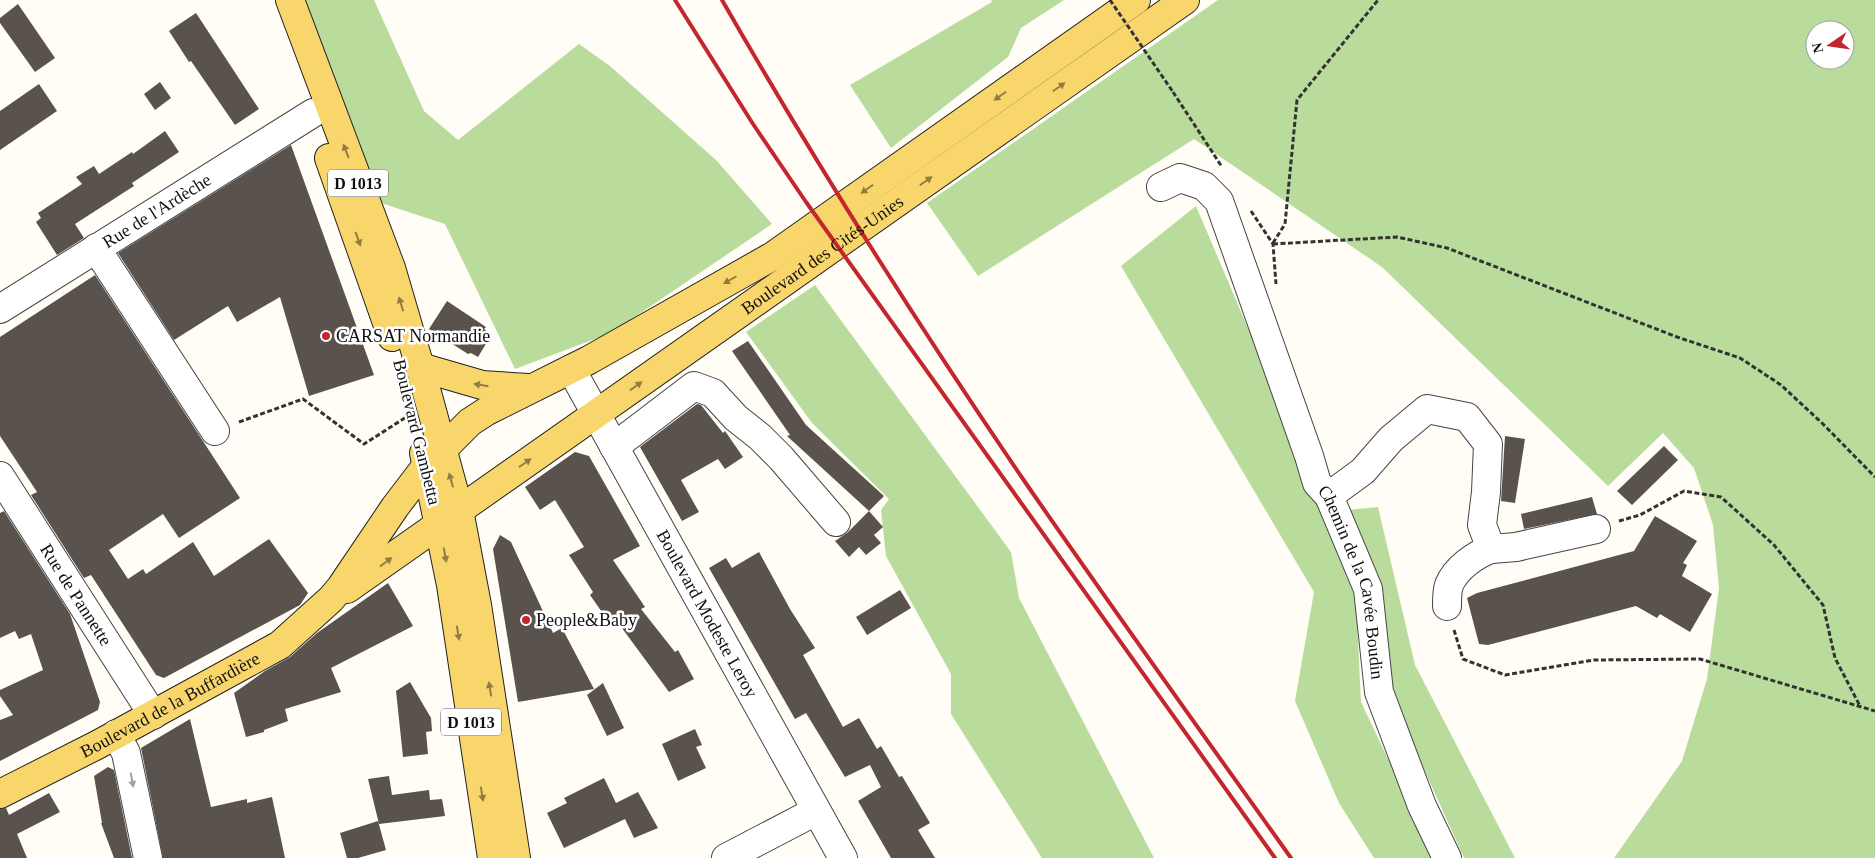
<svg xmlns="http://www.w3.org/2000/svg" width="1875" height="858" viewBox="0 0 1875 858" font-family="'Times New Roman',serif">
<rect width="100%" height="100%" fill="#fffdf5"/>
<!-- forest -->
<path fill="#b9dc9c" fill-rule="evenodd" d="M299,0H374L424,111L458,140L579,44L610,66L716,160L772,224L611,333L515,369L445,224L375,201Z
M991,0H1064L1021,28L1008,57L891,148L850,85L992,2Z
M1218,0H1875V858H1614L1682,761L1707,679L1719,588L1713,525L1694,468L1663,433L1608,486L1382,267L1194,139L978,276L927,203ZM1815,30H1845V60H1815Z
M1196,206L1355,580L1361,702L1435,858H1374L1339,803L1295,701L1314,592L1121,266Z
M815,285L1011,552L1019,598L1154,858H1042L951,714V674L886,556L881,510L889,499L812,423L746,332Z
M1378,507L1415,665L1515,858H1464L1387,687L1347,510Z"/>
<!-- building -->
<path fill="#5a524d" d="M18,4L55,58L35,72L0,23V18Z
M196,13L259,109L235,125L191,61L189,62L169,31Z
M160,82L171,98L155,110L144,94Z
M39,84L57,111L0,150V111Z
M165,131L179,152L132,183L134,186L75,224L84,238L57,255L36,222L41,218L38,213L82,184L76,177L94,166L99,174L132,152L133,154Z
M291,145L374,375L309,396L280,297L237,322L228,306L174,340L118,253Z
M95,275L240,498L179,538L163,514L109,550L128,579L143,569L146,574L193,542L214,576L269,539L308,593L300,605L164,678L156,675L91,575L84,578L31,495L37,492L0,436V337Z
M447,301L486,327L484,329L492,334L478,357L471,353L468,354L429,329Z
M748,341L806,425L884,496L869,511L787,436L790,435L732,351Z
M697,404L701,405L723,433L725,431L743,457L725,469L718,459L681,480L699,512L682,521L640,447Z
M1505,436L1525,439L1515,503L1501,501Z
M1664,446L1678,460L1632,505L1617,491Z
M575,452L589,456L640,546L613,560L645,607L641,609L675,652L678,650L694,679L669,692L619,624L613,628L590,595L593,592L569,555L584,547L555,500L540,510L525,487Z
M1592,497L1597,514L1524,529L1521,514Z
M4,511L70,614L100,702L98,710L0,761V720L13,715L0,696V690L43,670L31,634L19,639L15,631L0,638V513Z
M869,511L883,527L874,535L881,543L866,555L859,547L849,557L835,541L847,533Z
M1655,516L1697,541L1683,563L1687,565L1682,576L1712,594L1690,632L1660,614L1657,618L1636,606L1488,645L1479,644L1467,598L1477,593L1634,551Z
M500,535L511,542L553,633L562,628L594,689L518,702L493,549Z
M759,552L790,609L815,648L803,655L843,727L859,718L877,749L881,746L899,777L902,776L930,823L918,830L935,858H891L858,801L881,787L870,765L845,777L806,713L795,719L709,568L726,558L732,568Z
M388,583L413,626L331,668L341,692L285,709L288,721L264,730V732L246,737L234,693L265,671L290,657L317,633Z
M900,590L911,608L867,635L856,617Z
M410,682L431,718L432,731L426,732L428,754L403,757L396,691Z
M603,683L624,728L607,736L587,695Z
M190,719L211,807L247,799V803L272,797L285,858H163L141,748Z
M695,729L702,745L696,747L706,768L678,781L662,744Z
M108,767L114,770L132,858H114L101,823H102L94,776Z
M389,776L392,795L429,790L430,800L442,799L445,816L379,824L368,779Z
M604,778L616,803L638,792L658,828L634,838L625,819L564,848L547,813L567,803L564,798Z
M49,793L60,812L17,834L27,858H0V809L6,808L9,815Z
M378,821L386,850L358,858H347L340,833Z"/>
<g fill="none" stroke-linecap="round" stroke-linejoin="round">
<defs>
<g id="minor">
<path id="s1" d="M1161,187L1180,178L1204,186L1219,201L1309,456L1317,483L1329,496L1368,589L1379,692L1422,806L1447,858"/>
<path d="M96,248L215,431"/>
<path id="s2" d="M0,309L313,113"/>
<path id="s3" d="M571,369L843,858"/>
<path d="M614,447L694,386L713,393L736,418L760,437L781,458L836,522"/>
<path id="s4" d="M0,476L153,715"/>
<path d="M1329,496L1363,471L1391,439L1427,409L1467,417L1488,444L1486,492L1482,525L1491,549L1516,547L1596,529"/>
<path d="M1447,606C1447,599 1447,591 1449,585C1456,568 1475,555 1491,549"/>
<path d="M116,734L126,753L148,858"/>
<path d="M726,858L816,811"/>
</g>
<g id="major">
<path d="M290,0L391,268L420,367L459,510L477,605L516,858"/>
<path d="M329,158L392,337"/>
<path d="M420,367L482,385L528,388"/>
<path d="M424,453L451,585L492,858"/>
<path id="s5" d="M347,589L1185,0"/>
<path id="s6" d="M0,794L97,745L280,645L331,599L341,587L395,507L427,465L470,422L487,411L589,360L773,256L1136,0"/>
</g>
</defs>
<!-- minor casing -->
<use href="#minor" stroke="#444" stroke-width="30"/>
<!-- major casing -->
<use href="#major" stroke="#222" stroke-width="30"/>
<!-- path -->
<path stroke="#333" stroke-width="3" stroke-dasharray="5 2.5" stroke-linecap="butt" d="M1173,92L1222,167
M1251,211L1273,244L1276,284
M1273,243L1285,224L1297,100L1378,0
M1273,244L1397,237L1447,248L1677,337L1740,358L1781,385L1823,424L1875,477
M239,422L303,399L364,444L408,416
M1619,521L1640,515L1684,491L1721,497L1774,545L1823,605L1835,658L1860,706
M1454,630L1463,659L1505,675L1594,660L1700,659L1875,711"/>
<!-- minor -->
<use href="#minor" stroke="#fff" stroke-width="28"/>
<!-- major -->
<use href="#major" stroke="#f9d66b" stroke-width="28"/>
<!-- rail -->
<path stroke="#c4262e" stroke-width="4" d="M675,0L753,124L806,202L1275,858
M722,0C816,164 918,325 1025,482C1112,608 1202,733 1291,858"/>
<!-- path-bridge -->
<path stroke="#333" stroke-width="3" stroke-dasharray="5 2.5" stroke-linecap="butt" d="M1110,0L1173,92"/>
</g>
<!-- one-way arrows -->
<defs><path id="oneway-solid" d="M-6-.8H1V-3.2L6.5 0L1 3.2V.8H-6Z" transform="scale(1.25)"/></defs>
<g fill="#917d42">
<use href="#oneway-solid" transform="translate(1059 87) rotate(-35)"/>
<use href="#oneway-solid" transform="translate(1000 96) rotate(145)"/>
<use href="#oneway-solid" transform="translate(346 151) rotate(-111)"/>
<use href="#oneway-solid" transform="translate(926 181) rotate(-35)"/>
<use href="#oneway-solid" transform="translate(867 189) rotate(145)"/>
<use href="#oneway-solid" transform="translate(358 239) rotate(70)"/>
<use href="#oneway-solid" transform="translate(730 280) rotate(150)"/>
<use href="#oneway-solid" transform="translate(401 304) rotate(-107)"/>
<use href="#oneway-solid" transform="translate(481 385) rotate(-171)"/>
<use href="#oneway-solid" transform="translate(636 386) rotate(-36)"/>
<use href="#oneway-solid" transform="translate(525 463) rotate(-35)"/>
<use href="#oneway-solid" transform="translate(451 480) rotate(-106)"/>
<use href="#oneway-solid" transform="translate(445 555) rotate(80)"/>
<use href="#oneway-solid" transform="translate(386 562) rotate(-37)"/>
<use href="#oneway-solid" transform="translate(458 633) rotate(81)"/>
<use href="#oneway-solid" transform="translate(490 689) rotate(-99)"/>
<use href="#oneway-solid" transform="translate(482 794) rotate(81)"/>
</g>
<use fill="#a0a0a0" href="#oneway-solid" transform="translate(132 780) rotate(79)"/>
<!-- markers -->
<g fill="#c4262e" stroke="#fff" stroke-width="2">
<circle cx="326" cy="336" r="5"/>
<circle cx="526" cy="620" r="5"/>
</g>
<g text-anchor="middle" stroke-width="5" stroke-linejoin="round" paint-order="stroke">
<!-- shield labels -->
<g fill="#fff" stroke="#585858" stroke-width="1">
<rect x="328" y="169.5" width="60" height="27" rx="4"/>
<rect x="441" y="708.5" width="60" height="27" rx="4"/>
</g>
<g font-size="16" font-weight="bold" fill="#111">
<text x="358" y="189">D 1013</text>
<text x="471" y="728">D 1013</text>
</g>
<!-- street labels -->
<g font-size="18" fill="#111" stroke="#fff">
<text dy="6" stroke="none"><textPath href="#s2" startOffset="185">Rue de l'Ardèche</textPath></text>
<text dy="6" stroke="none"><textPath href="#s5" startOffset="581">Boulevard des Cités-Unies</textPath></text>
<text transform="translate(417 432) rotate(76)" y="6">Boulevard Gambetta</text>
<text dy="6" stroke="none"><textPath href="#s1" startOffset="474">Chemin de la Cavée Boudin</textPath></text>
<text dy="6" stroke="none"><textPath href="#s4" startOffset="141">Rue de Pannette</textPath></text>
<text dy="6" stroke="none"><textPath href="#s3" startOffset="280">Boulevard Modeste Leroy</textPath></text>
<text dy="6" stroke="none"><textPath href="#s6" startOffset="192">Boulevard de la Buffardière</textPath></text>
</g>
<!-- poi labels -->
<g font-size="18" fill="#111" stroke="#fff" text-anchor="start">
<text x="336" y="342">CARSAT Normandie</text>
<text x="536" y="626">People&amp;Baby</text>
</g>
</g>
<!-- north arrow -->
<g transform="translate(1830 45) rotate(257)"><circle r="24" fill="#ffffff" stroke="#a0a0a0"/>
<path d="M0-4L9 19L0 12L-9 19Z" fill="#c4262e"/>
<text y="-8" font-size="14" font-weight="bold" text-anchor="middle" fill="#111111">N</text>
</g>
</svg>
